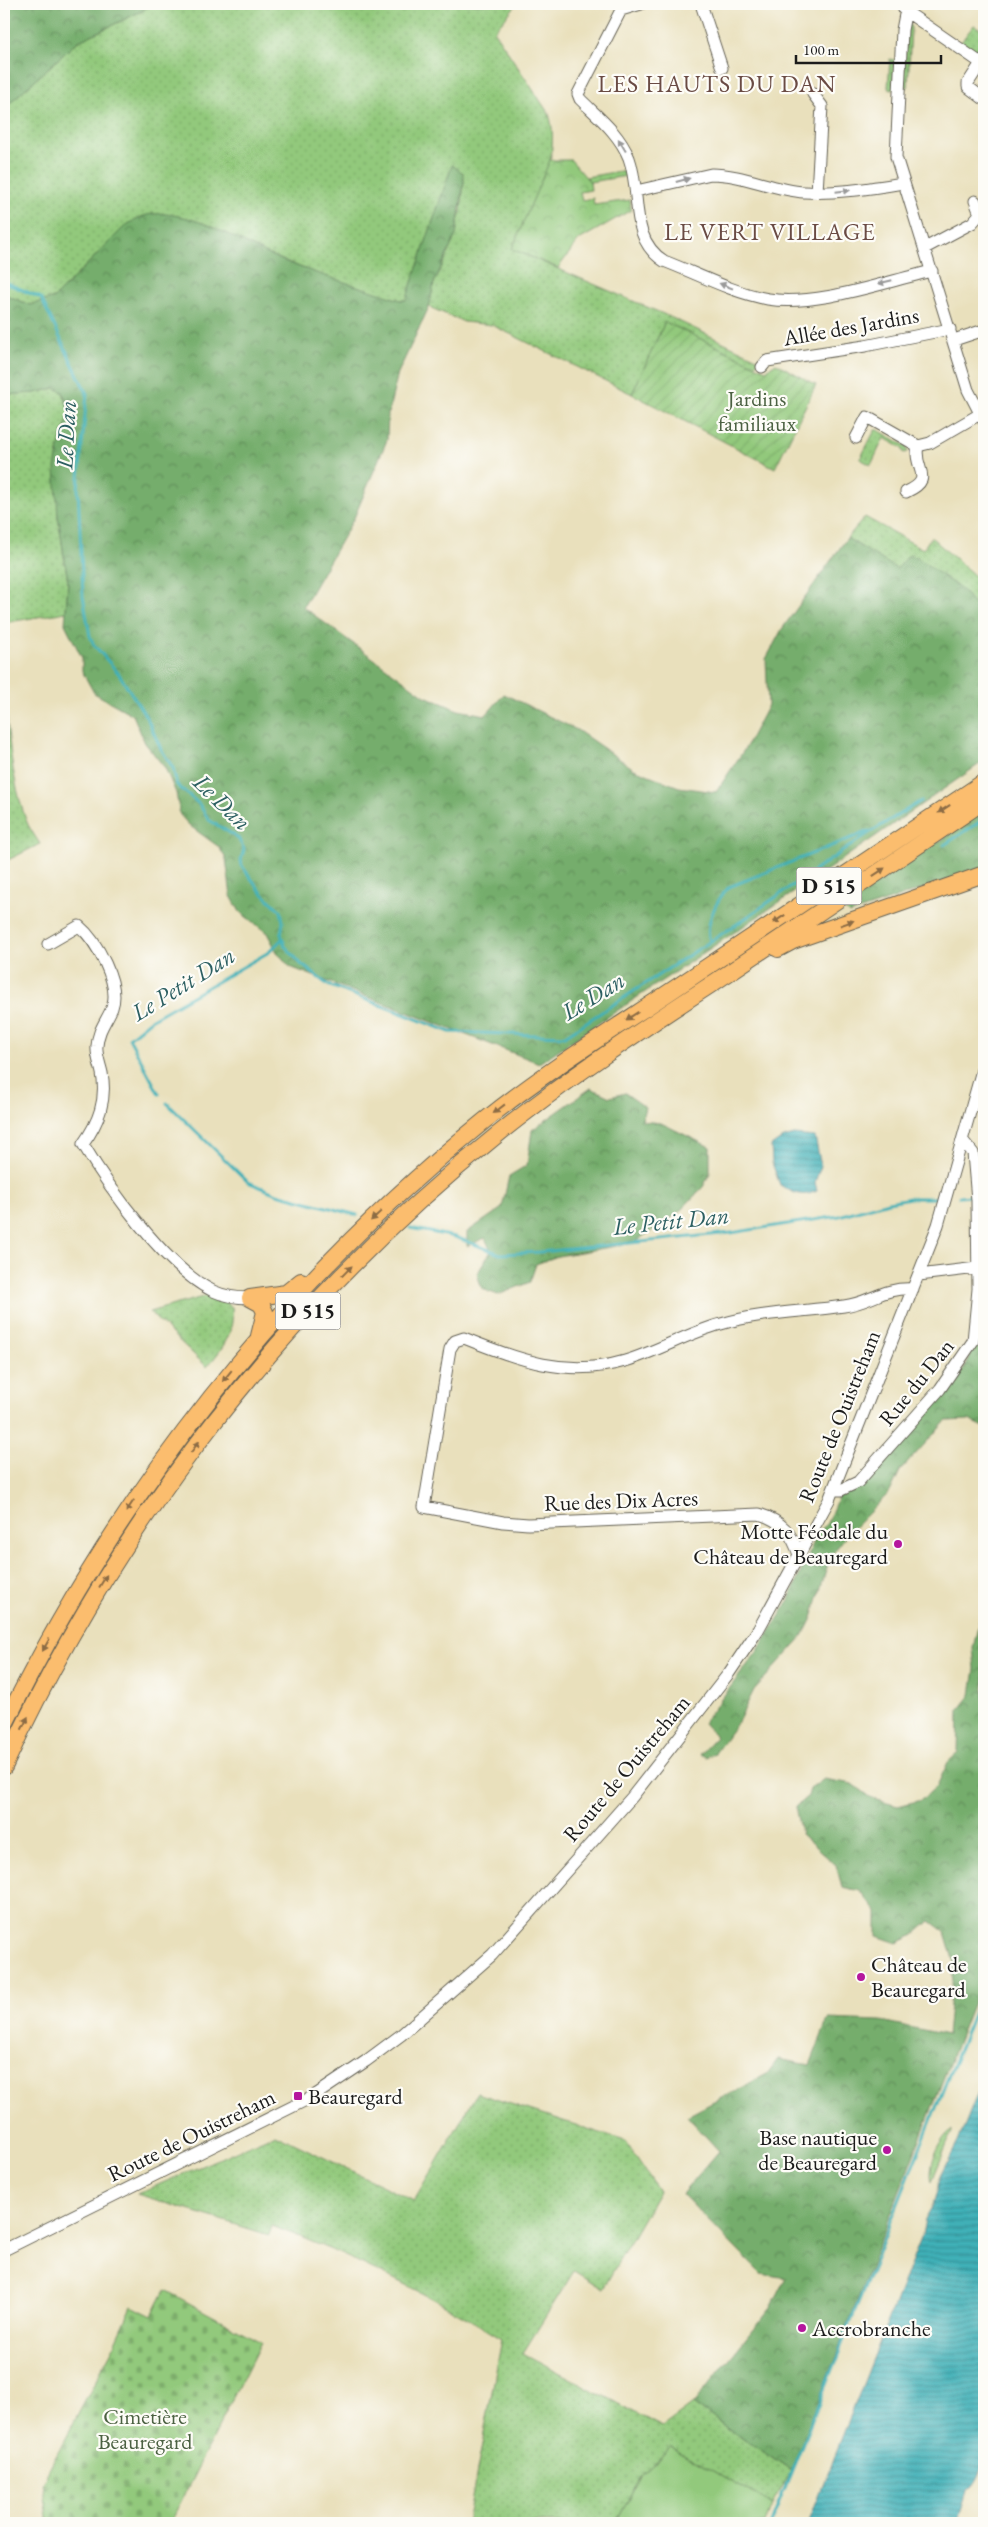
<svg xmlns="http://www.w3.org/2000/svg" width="988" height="2527" viewBox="0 0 988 2527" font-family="'EB Garamond',serif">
<defs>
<pattern id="grass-dots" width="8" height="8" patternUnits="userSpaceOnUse" patternTransform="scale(1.25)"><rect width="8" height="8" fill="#92c97c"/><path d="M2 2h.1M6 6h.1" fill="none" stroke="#7dac6b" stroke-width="1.8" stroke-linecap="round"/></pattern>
<pattern id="forest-crowns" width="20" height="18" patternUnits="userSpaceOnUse" patternTransform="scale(1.25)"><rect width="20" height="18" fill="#75ad6c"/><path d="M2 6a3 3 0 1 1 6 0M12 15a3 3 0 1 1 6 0" fill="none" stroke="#5f8c58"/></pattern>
<pattern id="cemetery-stones" width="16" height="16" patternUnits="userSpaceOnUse" patternTransform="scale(1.25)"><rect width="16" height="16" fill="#92c97c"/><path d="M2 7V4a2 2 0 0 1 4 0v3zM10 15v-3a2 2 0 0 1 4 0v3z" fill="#7dac6b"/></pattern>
<pattern id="park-crowns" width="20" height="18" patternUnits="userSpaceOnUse" patternTransform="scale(1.25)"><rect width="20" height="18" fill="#92c97c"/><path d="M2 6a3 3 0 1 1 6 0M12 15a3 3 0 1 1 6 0" fill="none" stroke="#7dac6b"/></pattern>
<pattern id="garden-furrows" width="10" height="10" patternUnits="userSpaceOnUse" patternTransform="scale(1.25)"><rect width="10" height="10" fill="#92c97c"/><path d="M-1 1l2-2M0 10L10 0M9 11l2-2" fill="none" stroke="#7dac6b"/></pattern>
<pattern id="water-rules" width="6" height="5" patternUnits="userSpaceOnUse" patternTransform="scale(1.25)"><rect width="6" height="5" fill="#3fb0b7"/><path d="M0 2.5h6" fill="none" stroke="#348e94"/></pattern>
</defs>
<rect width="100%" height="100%" fill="#fdfcf7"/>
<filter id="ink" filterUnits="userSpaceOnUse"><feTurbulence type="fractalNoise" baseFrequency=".02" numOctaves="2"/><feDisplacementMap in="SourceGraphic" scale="10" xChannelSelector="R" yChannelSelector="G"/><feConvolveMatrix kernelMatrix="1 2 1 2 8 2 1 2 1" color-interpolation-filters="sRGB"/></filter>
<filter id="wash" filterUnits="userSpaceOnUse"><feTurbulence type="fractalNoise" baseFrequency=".0096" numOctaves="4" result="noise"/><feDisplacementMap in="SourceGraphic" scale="20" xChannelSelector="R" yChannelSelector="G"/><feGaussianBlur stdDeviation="1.12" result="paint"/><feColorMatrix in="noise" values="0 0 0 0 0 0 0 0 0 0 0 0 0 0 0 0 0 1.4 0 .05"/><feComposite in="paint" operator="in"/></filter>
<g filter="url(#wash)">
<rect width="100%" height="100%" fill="#e9e0bc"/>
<!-- grass -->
<path fill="url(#grass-dots)" stroke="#57724c" d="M149,4H517L494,31L549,114C554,130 553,144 550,161L512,249L668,316L759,359L755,365L665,322L632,394L492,325L464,322L429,307L434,283L448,254L461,211L464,181L453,165L406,300H400L312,272L270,255L123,228L54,298L30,305L4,294V108L77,42L144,10Z
M909,24L911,28L908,87H903L907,25Z
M974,25L984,31V48L980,55L960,43Z
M890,59L895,60L893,89L888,88Z
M626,170L627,176L590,182L586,177Z
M55,388L63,392L70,414L60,442L58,516L68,582L66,612L4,623V395L35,393Z
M875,430H878L906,446L908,452L904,453L902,448L884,438L871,465L860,459Z
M865,517L923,549L931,537L984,584V615L962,590L897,570L847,538Z
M4,682C7,725 11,779 26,820C29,828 35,836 40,844L4,862Z
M210,1295L219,1297L232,1307C235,1333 223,1348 207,1367L149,1312Z
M477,2093L625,2141L659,2191L603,2289L574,2271L523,2353L662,2427L693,2404L791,2471L772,2505L671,2447L641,2476L616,2523H467L502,2339C430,2294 351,2256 272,2226L269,2235L137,2194L275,2134L414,2201Z
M952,2130V2132L932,2181C927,2166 941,2139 952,2130Z"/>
<!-- forest -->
<path fill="url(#forest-crowns)" stroke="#486444" d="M4,4H149L144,10L77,42L4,108Z
M452,165L463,173L464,181L456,235L434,283L429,307L398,373L388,414L387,440L354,518L303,607L425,696L458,710L486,715L504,694L577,730L634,769L679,787L716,792L746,747L768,705L766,659L782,629L847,538L897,569L909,555L918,558L962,590L984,615V761L817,877L539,1063L290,967L277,952L267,933L240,912L231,896L226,859L219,847L190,826L180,815L176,793L165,768L145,743L133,715L94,693L82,671V658L65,624L68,582L58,516L55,468L60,442L70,414L63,392L55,388L35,393L4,395V294L30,305L54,298L123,228C135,218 148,212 165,214C203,217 236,240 270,255C312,274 357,285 400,300H406Z
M984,811V868L849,914L842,907Z
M591,1088L610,1097L625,1093L645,1107L642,1121L661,1123L710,1147V1173L703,1187L677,1214L633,1243L558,1256L536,1264L530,1282L498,1295L482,1289L477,1274L491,1251L485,1238L467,1246V1232L502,1208L509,1176L527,1165L532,1130Z
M984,1283V1427L969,1420L946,1421L900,1471L890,1492L846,1536L830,1557L812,1618L803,1636L754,1690L738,1722L715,1753L706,1757L700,1754L716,1737L703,1723L757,1652L787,1604L813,1544L818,1533L827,1523L838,1497L861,1484L899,1446L964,1369L983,1329Z
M984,1600V1974L791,2471L693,2404L771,2307L786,2278L761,2274L682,2194L719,2151L687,2116L767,2074L778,2059L810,2065L828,2019L881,2021L947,2035L954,1963L945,1932L930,1921L914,1935L897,1943L877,1936V1912L860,1891L842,1887L836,1865L801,1834L795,1807L808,1796L810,1789L824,1779L853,1784L873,1799L898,1806L921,1800L937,1786L948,1762L958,1753L959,1710L971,1695L975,1669L973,1648Z"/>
<!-- cemetery -->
<path fill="url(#cemetery-stones)" stroke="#57724c" d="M165,2290L261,2342L170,2523H48L42,2483L115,2344L132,2306L152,2316Z"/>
<!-- park -->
<path fill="url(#park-crowns)" stroke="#57724c" d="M550,160H571L590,182L591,190L580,192L582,200L593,198L594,205L630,200L631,210L579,240L558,268L512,249Z"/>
<!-- garden -->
<path fill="url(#garden-furrows)" stroke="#57724c" d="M665,322L766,370L776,363L816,385L775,468L632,394Z"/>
<!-- pitch -->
<path fill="#92c97c" stroke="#57724c" d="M671,2447L772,2505L765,2523H616L641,2476Z"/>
<!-- water -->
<path fill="url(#water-rules)" stroke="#2e666a" d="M794,1135L815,1137L821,1166L815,1182L817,1191C802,1198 793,1193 780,1185L772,1163L771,1146L781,1139Z
M984,2077V2461C981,2472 977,2485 967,2491L957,2523H808L922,2235L925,2219L933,2205L941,2175L958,2142Z"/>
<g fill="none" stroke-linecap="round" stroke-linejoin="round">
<!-- stream -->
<path stroke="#3fb0b7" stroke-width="3" d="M4,282L41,298L87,394L78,488L83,596L90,636L94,645L119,674L147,718L161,749L173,768L177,785L199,804L209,820L238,838L244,849L241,860L242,866L262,893L281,911L283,922L281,934L285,946L301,964L328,985L450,1032L565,1036L737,924L869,833L921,801
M944,845L984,819
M710,941C704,924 717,899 729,887L869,831
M159,1094L129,1038L152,1019L269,952L282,939
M167,1103L248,1182L277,1194L357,1215
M959,1197L970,1196
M410,1228L455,1237L500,1254L540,1252L731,1233L839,1216L888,1202L910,1198H937
M771,2523L984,1987"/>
</g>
</g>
<g filter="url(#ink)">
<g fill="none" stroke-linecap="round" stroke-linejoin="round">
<defs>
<path id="minor" d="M641,4L621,10L578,94L580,99C598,117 619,133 629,158C642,193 628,238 664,261C698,274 731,292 768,299C815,307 884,282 932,271
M701,4L722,68
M907,4L902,30L896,157L968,390L984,421
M904,10L981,63L984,59
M981,63L968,83V87L984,99
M813,94L822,106L817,192
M636,191L711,174C743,174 773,190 804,192C837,194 871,188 903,183
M925,248L972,223L980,214L975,201
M954,340L984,330
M762,367L767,361L865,346L950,329
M856,438L867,417L918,446
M918,446L930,443L980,414
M906,492C937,478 912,469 918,446
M48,944L79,926C96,940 121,984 112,1008C106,1022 98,1030 97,1046C96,1055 100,1064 102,1073C107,1100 99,1122 83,1144C109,1188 167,1269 213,1291C224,1296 238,1298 250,1298
M919,1275L977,1268
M834,1489L841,1490L858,1482L940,1389L973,1341L978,1289L977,1200L973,1153L964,1142
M799,1555C792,1533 782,1521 759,1514L528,1524L503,1522L424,1507L450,1349L455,1341L464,1338C518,1360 567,1378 625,1361C658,1351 688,1333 721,1324C761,1312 803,1312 844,1306C870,1303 883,1287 913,1289
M4,2250L314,2096L366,2061L401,2035L492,1955L632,1797L729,1673L758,1630L829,1500L938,1225L984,1063"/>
<path id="highway" d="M778,949L793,941L984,874
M250,1298L286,1293L301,1281
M250,1298L261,1304L265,1312L259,1336
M4,1726C119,1492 281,1285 484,1121C547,1070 616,1028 683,983C784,916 884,849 984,782
M4,1767C117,1522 286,1304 497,1135C570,1076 649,1025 727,974C813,917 899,858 984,801"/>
</defs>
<!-- minor casing -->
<use href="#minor" stroke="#646154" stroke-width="13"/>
<!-- highway casing -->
<use href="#highway" stroke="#646154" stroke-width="18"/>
<!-- minor -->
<use href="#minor" stroke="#fff" stroke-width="11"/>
<!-- highway -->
<use href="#highway" stroke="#fbbd6e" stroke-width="16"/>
</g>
<!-- one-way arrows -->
<defs><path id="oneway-solid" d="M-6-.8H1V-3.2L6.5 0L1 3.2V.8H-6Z" transform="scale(1.25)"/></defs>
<g fill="#999">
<use href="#oneway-solid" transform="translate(622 145) rotate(-121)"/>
<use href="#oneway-solid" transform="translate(683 180) rotate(-15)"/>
<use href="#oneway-solid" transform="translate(843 191) rotate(-6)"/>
<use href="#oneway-solid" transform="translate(885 282) rotate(167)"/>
<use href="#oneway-solid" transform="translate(726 286) rotate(-159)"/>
</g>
<g fill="#8c6c45">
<use href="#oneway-solid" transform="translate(944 809) rotate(146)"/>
<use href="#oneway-solid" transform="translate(879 872) rotate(-34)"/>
<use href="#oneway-solid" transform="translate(779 919) rotate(146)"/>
<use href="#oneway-solid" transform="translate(847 923) rotate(-19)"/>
<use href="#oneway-solid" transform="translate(632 1016) rotate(147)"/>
<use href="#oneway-solid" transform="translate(499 1109) rotate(142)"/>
<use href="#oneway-solid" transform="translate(376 1216) rotate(137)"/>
<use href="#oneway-solid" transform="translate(347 1271) rotate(-46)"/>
<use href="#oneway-solid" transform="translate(227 1376) rotate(129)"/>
<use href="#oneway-solid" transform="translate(195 1447) rotate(-53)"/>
<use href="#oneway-solid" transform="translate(130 1506) rotate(123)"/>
<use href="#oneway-solid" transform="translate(103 1581) rotate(-59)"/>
<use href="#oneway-solid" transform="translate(46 1645) rotate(119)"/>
<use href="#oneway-solid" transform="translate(25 1723) rotate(-64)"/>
</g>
</g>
<!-- markers -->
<g fill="#b5179e" stroke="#fdfcf7" stroke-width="2">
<circle cx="898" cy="1544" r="5"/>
<circle cx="861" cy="1977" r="5"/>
<rect x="293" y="2091" width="10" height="10" rx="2.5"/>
<circle cx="887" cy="2150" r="5"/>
<circle cx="802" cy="2328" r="5"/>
</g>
<g text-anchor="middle" stroke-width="4.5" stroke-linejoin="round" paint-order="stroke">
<!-- shield labels -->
<g fill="#fdfcf7" stroke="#605f5e" stroke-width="1">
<rect x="796.5" y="867.5" width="65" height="37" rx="4"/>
<rect x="275.5" y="1292.5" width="65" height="37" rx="4"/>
</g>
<g font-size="21" font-weight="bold" fill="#1c1c1c">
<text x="829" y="893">D 515</text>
<text x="308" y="1318">D 515</text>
</g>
<!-- street labels -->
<g font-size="22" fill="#1c1c1c" stroke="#fdfcf7">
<text transform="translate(851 326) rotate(-10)" y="8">Allée des Jardins</text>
<text transform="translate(916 1382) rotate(-51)" y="8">Rue du Dan</text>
<text transform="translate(839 1416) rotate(-68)" y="8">Route de Ouistreham</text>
<text transform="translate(621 1500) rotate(-2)" y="8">Rue des Dix Acres</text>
<text transform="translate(626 1768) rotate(-50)" y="8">Route de Ouistreham</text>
<text transform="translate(191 2135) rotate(-26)" y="8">Route de Ouistreham</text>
</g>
<!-- park labels -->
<g font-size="22" fill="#4b6142" stroke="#fdfcf7">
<text x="757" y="406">Jardins<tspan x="757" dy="25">familiaux</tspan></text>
<text x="145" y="2424">Cimetière<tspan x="145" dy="25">Beauregard</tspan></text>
</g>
<!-- poi labels -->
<g font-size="22" fill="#1c1c1c" stroke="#fdfcf7" text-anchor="start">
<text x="888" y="1539" text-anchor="end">Motte Féodale du<tspan x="888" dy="25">Château de Beauregard</tspan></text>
<text x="871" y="1972">Château de<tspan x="871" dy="25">Beauregard</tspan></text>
<text x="308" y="2104">Beauregard</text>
<text x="877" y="2145" text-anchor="end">Base nautique<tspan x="877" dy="25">de Beauregard</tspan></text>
<text x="812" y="2336">Accrobranche</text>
</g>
<!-- neighbourhood labels -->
<g font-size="24" letter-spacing="1" fill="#6a4b44" stroke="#fdfcf7">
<text x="717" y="92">LES HAUTS DU DAN</text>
<text x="770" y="240">LE VERT VILLAGE</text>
</g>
<!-- water labels -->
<g font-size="24" font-style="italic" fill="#2c5f62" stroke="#fdfcf7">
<text transform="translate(66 435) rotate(-87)" y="8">Le Dan</text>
<text transform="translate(222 802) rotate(44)" y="8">Le Dan</text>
<text transform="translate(183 984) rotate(-32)" y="8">Le Petit Dan</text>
<text transform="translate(593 996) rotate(-32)" y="8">Le Dan</text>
<text transform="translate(671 1221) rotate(-6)" y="8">Le Petit Dan</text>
</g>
</g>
<!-- margin -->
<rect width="988" height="2527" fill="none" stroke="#fdfcf7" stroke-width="20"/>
<!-- scale -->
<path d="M796 55v8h145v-8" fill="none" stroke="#1c1c1c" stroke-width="2.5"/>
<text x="803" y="55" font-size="15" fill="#1c1c1c" stroke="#fdfcf7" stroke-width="4" paint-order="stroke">100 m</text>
</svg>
